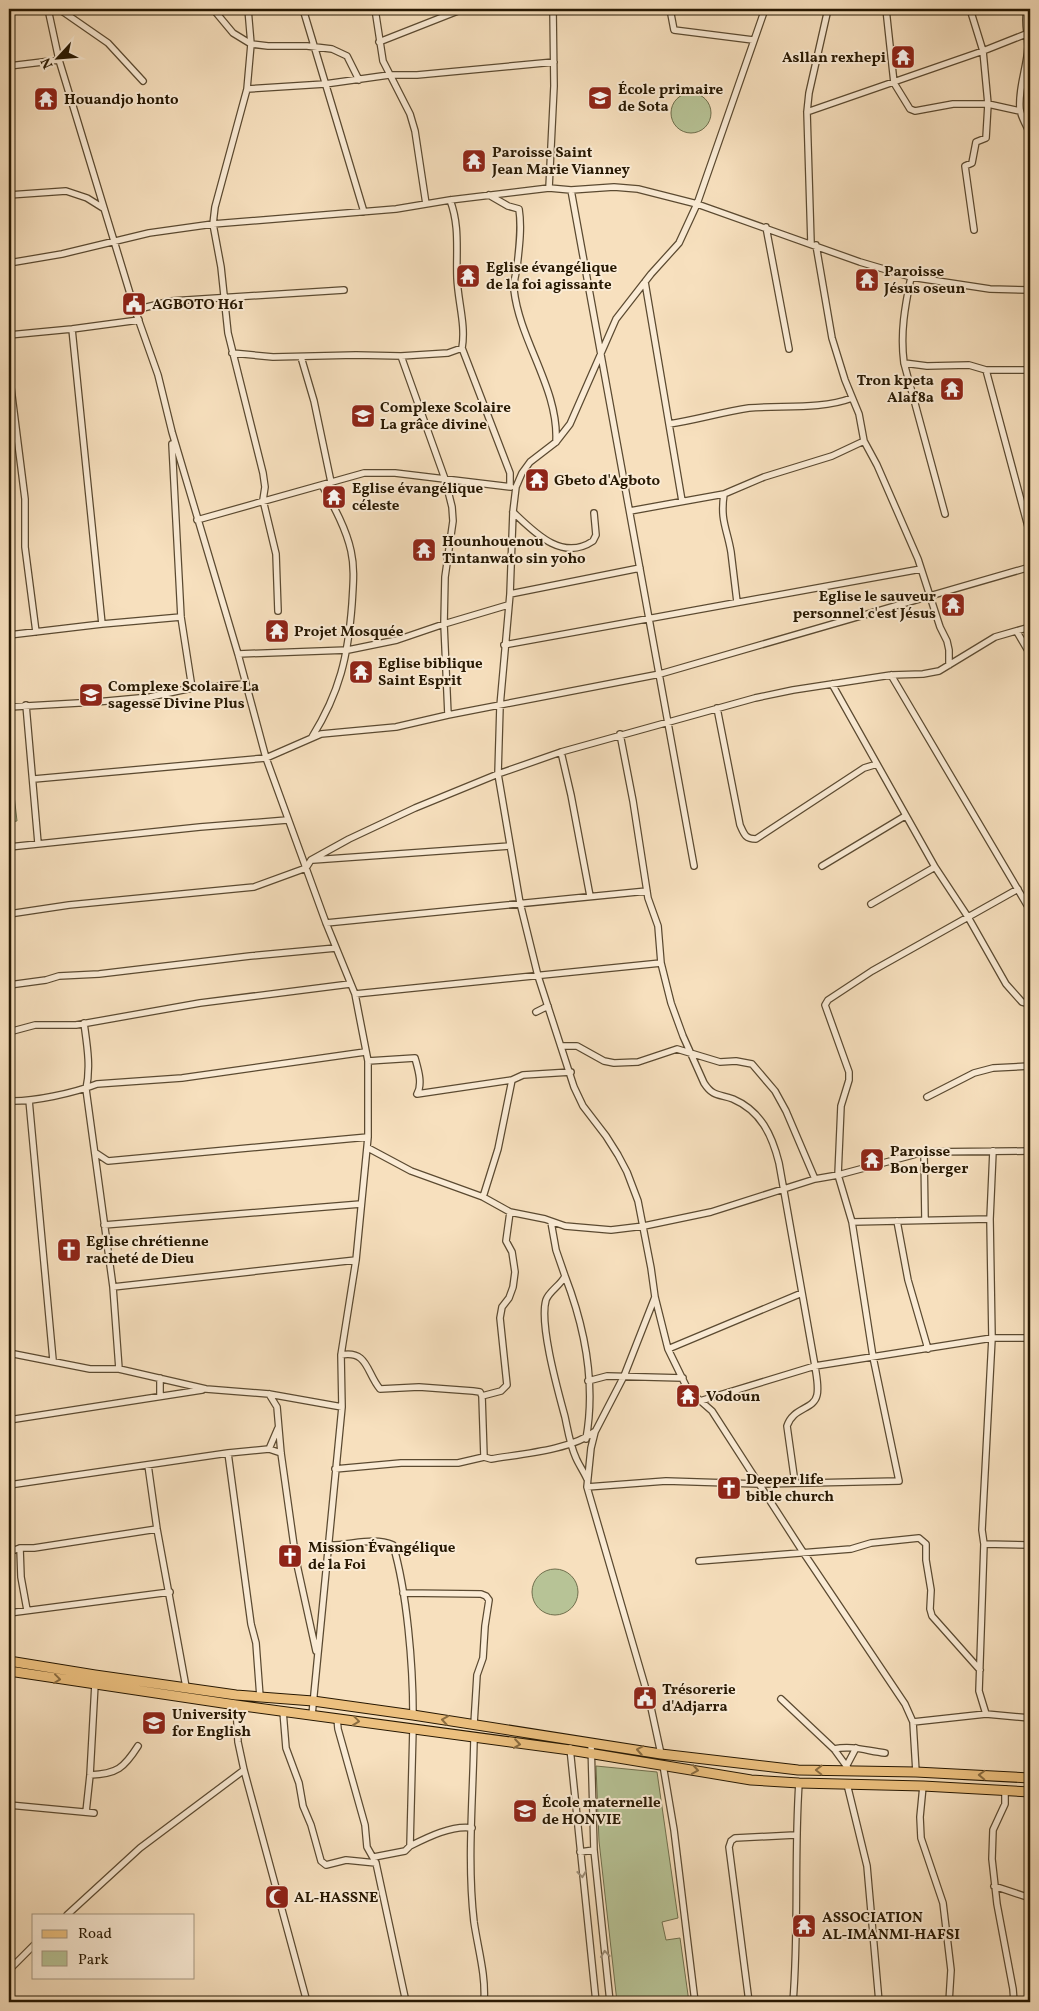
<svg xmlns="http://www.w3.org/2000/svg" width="1039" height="2011" viewBox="0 0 1039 2011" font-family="Vollkorn,serif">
<rect width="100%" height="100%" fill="#f7e0be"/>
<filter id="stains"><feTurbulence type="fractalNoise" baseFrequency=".004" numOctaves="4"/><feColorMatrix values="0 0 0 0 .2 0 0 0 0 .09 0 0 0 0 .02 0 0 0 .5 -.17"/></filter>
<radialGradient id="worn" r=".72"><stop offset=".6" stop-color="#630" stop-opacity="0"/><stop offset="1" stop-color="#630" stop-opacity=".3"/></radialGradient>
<!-- green -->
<path fill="#b7c396" stroke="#6f6e4c" d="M671 113a20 20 0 1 1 40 0a20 20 0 1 1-40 0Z
M9,751L17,821L9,822Z
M532 1592a23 23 0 1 1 46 0a23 23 0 1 1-46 0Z
M596,1766L657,1772L678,1918L662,1922L666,1940L680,1938L689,2002H617L599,1841Z"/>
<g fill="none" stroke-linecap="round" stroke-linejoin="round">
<defs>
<path id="street" d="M48,9L59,60L135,310L158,375L172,432L238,654L266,758L326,923L355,994L368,1061V1137L356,1260L341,1355L342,1407L312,1715
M59,9L108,43L143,81
M213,9L233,33L251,44L268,46H307L332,49L347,56L359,80
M248,9L251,44L247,89L215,207L213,224L221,267L228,333L263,473L265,487L263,500L276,554L278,611
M303,9L364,212
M375,9L383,61L410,114L415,131L426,204
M670,9L674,30L753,40
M765,9L697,204L679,243L651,274L616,319L570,424L556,442L530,462L522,473L516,487L513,512L510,594L500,706L498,774L520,903L538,976L574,1087L583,1106L606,1136L618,1155L627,1172L638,1201L651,1268L655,1297L668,1349L688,1390L712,1411L803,1552L905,1704L913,1722L916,1772
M886,9L894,83L910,109L915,111L953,104H988L1020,111
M970,9L983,51L988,104L986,138L976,142L972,163L965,166L974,230
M1027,9C1024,24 1028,33 1028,47C1027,68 1018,88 1020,109C1021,118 1028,127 1030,135
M379,42L463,9
M9,66L59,60
M247,89L325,84L389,75H417L554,62
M807,112L983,51L1026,34
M549,188L554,86L553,9
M571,190L694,866
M9,195L66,191L87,198L103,208
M489,195L508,206L519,209C522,228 519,249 517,267C516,274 513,283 514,290C520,342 559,389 556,442
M450,200C460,226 456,251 457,278C458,302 466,325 462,348
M766,227L789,349
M811,243L807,112L809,93L828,9
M816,245L832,338L845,380L859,414L864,441L877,465L918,559L940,627L947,641L949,650V665
M9,263L62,254L149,233L213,224L396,209L450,200L549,188L571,190L614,187L638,189L697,204L860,262L911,277L990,289L1030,290
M911,277C905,306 900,333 904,363L945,514
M645,282L682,501
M135,310L171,301L344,290
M72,329L102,624
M9,335L72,329L139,320
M232,353L273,357L356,355L401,356L448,353L462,348L510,473V486
M401,356L445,479L452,507L453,521L445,577L444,624L448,715
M301,357L314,401L331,482
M904,363L927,366L969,365L986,370H1030
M986,370L1030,534
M9,372L25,499V547L36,632
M669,424C696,420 722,412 749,408C782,405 820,410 852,398
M172,444L181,617L192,688
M630,511L724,494
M513,512C534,532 562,562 593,541L596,535L594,513
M197,520L364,473H395L511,487
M510,594L640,568
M737,602C735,586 733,569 731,552C727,528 720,521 724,494L764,477L832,456L864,441
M1017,632L1030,654
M9,635L102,624L181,617
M504,645L921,569
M238,654L348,650L397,640L444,624L508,605
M891,675L1030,910
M832,684L877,764
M26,705L38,843
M9,707L96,702L150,697L192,688L245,684
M717,708L740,825C744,834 745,839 756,839L864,768L877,764L935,867L968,917L1006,984L1022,1002L1030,1004
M620,734L633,801L648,898L658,926L661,963L671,1003L683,1036L704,1083C713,1097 719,1094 733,1099C761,1111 772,1135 779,1163L815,1366C816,1374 819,1386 817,1395C814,1410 793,1407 787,1426L795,1483
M312,737C340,692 348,656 352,604C353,586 355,569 351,551C346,528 333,505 322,485
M561,752L571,795L590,896
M34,779L266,758L321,734L396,727L448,715L660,674L1030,567
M9,847L200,827L287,820
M313,860L510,846
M822,866L905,816
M871,904L935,867
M9,914L69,905L254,887L306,868L311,860L349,839L415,808L498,774L561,752L755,698L793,690L891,675L923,674L939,671L995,637L1030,627
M326,923L647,891
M9,985L46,980L59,976L99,974L250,956L336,948
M355,994L661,963
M536,1012L548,1006
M84,1023C87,1045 91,1067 86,1089L113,1287L119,1369
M9,1032L35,1025H76L200,1003L350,984
M561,1046H577L604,1061L614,1063L638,1062L677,1049L720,1062L736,1061L752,1064L775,1091L786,1111L815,1179
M368,1061L415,1058C418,1069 423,1084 417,1094L512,1080L523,1075L571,1072
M927,1097L974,1073L993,1068L1030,1066
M29,1100L53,1360
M9,1101C33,1102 74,1093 97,1084L182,1078L365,1052
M368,1148L411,1171L483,1197L510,1212L545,1219L565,1226L611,1230L644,1226L711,1212L815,1179L838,1175L924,1152L1030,1151
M924,1152L925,1220
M96,1153L108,1161L368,1137
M483,1197L498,1149L512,1080
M897,1221L908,1280L928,1349
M551,1222L556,1250L565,1276C561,1285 549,1291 546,1300C539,1324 558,1391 565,1417C568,1431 570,1445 576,1458C579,1465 584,1472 587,1479
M852,1222L990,1219
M104,1225L361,1204
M565,1276C585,1328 596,1384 586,1439
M113,1287L356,1260
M655,1297L624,1376L595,1432L591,1448L587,1487L650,1703L661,1754
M668,1349L802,1293
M9,1353L90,1369H119L206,1389L269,1394L342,1407
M341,1355C368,1350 366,1372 380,1389L419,1387L473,1391L480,1392L482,1396
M160,1378V1396
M588,1381L607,1376L683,1378
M269,1394L277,1407L281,1453L296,1560L316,1651
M700,1401L815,1366L992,1338H1030
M9,1420L202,1390
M269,1449L278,1428
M228,1453L251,1624L256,1643L260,1697
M484,1457L482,1396L501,1391L507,1385L500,1318L502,1307L509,1298L513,1287L515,1272L512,1252L506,1241L510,1212
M148,1465L157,1529L186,1687
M335,1469L401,1463H458L484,1457L491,1459C521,1454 571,1450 594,1432
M9,1485L228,1453L269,1449L281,1453
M587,1487L666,1481L759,1484L899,1481L873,1357L852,1222L838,1175L841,1106L849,1080V1072L825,1005L828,1000L872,971L1018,889
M984,1544L1030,1545
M328,1545C349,1546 373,1536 393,1545C407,1592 413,1665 413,1715
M20,1548L21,1577L27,1610
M9,1552L20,1548H34L157,1529
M699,1561L851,1549L871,1543L919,1538L926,1544V1560L931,1590L930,1609L932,1616L980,1670
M403,1593L481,1594L486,1596L489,1600L485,1626L483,1658L477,1675L474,1724
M9,1613L170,1592
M781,1699L834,1749L850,1771
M236,1705L238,1742L244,1770L307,2002
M283,1711L286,1748L299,1783L303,1806L311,1825L321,1861L326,1865L346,1860L376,1863
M986,1714L979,1691L984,1544L982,1530L992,1338L990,1219L993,1151
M337,1718L338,1729L365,1825L367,1847L376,1863L406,2002
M913,1722L986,1714L1030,1718
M474,1738C473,1799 467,1862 474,1922C478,1949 486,1975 484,2002
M591,1742L594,1850L610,2002
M570,1748L596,2002
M834,1749C852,1745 867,1751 885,1753
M663,1765L674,1830L695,2002
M847,1765L856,1748
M90,1775C117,1774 124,1768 138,1746
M847,1784L867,1866L879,2002
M923,1786L920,1817L921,1838L943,1903L951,1970L949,2002
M1005,1789V1804L993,1830L992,1859L997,1904L1013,1989L1014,2002
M9,1805L94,1813
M86,1812L90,1775L95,1684
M410,1846C428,1837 452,1825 472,1828
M580,1852L594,1850
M374,1857L405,1851L410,1846L413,1728
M994,1886L1030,1898
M67,1915L140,1848L244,1770
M9,1970L34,1945
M749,2002L729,1847L731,1841L735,1838L795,1835
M793,2002C799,1930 794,1856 799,1783"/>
<path id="primary" d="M9,1661L95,1675L236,1695L313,1701L413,1715L661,1754L798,1770L916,1772L1030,1778
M9,1671L236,1705L570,1750L751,1780L799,1783L923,1786L1030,1792"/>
</defs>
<!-- street casing -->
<use href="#street" stroke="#5b4a31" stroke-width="8"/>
<!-- primary casing -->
<use href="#primary" stroke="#271802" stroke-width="11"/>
<!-- street -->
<use href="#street" stroke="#faebd5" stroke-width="5.5"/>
<!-- primary -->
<use href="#primary" stroke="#ecc07f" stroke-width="9"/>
</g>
<!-- one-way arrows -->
<defs><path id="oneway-chevron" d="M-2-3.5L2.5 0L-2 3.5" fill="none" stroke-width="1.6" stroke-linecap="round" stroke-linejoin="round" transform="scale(1.25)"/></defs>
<g stroke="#8a6c40">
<use href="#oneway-chevron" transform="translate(57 1679) rotate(7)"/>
<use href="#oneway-chevron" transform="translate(445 1720) rotate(-171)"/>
<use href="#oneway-chevron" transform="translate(356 1721) rotate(7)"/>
<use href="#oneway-chevron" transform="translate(517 1744) rotate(8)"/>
<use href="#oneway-chevron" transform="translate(640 1750) rotate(-170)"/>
<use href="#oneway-chevron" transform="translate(695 1770) rotate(9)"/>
<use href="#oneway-chevron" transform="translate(819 1770) rotate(-179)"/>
<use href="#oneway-chevron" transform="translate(982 1775) rotate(-178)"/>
</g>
<g stroke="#9b8c76">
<use href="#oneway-chevron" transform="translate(582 1874) rotate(84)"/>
<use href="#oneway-chevron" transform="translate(605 1954) rotate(-96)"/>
</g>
<!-- icons -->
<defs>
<symbol id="temple-square" viewBox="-11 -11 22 22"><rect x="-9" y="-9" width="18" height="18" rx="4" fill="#8f2418" stroke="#faebd5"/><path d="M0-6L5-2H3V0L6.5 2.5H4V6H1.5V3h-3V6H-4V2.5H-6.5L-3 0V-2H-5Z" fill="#fff"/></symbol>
<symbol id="school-square" viewBox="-11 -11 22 22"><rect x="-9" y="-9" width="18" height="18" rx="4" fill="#8f2418" stroke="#faebd5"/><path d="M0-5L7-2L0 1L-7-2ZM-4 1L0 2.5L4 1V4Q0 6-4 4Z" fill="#fff"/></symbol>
<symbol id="civic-square" viewBox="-11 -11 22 22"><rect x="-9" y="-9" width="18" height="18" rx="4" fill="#8f2418" stroke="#faebd5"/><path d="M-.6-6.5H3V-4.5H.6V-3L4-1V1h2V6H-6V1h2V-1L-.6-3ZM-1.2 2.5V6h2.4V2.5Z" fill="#fff"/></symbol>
<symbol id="church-square" viewBox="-11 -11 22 22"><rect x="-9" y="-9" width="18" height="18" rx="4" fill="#8f2418" stroke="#faebd5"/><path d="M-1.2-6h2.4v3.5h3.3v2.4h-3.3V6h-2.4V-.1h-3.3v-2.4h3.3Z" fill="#fff"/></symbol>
<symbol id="university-square" viewBox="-11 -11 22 22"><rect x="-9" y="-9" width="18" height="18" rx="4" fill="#8f2418" stroke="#faebd5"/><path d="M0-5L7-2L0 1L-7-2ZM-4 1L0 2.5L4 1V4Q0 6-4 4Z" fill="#fff"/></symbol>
<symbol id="mosque-square" viewBox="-11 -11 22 22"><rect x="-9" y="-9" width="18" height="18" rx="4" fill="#8f2418" stroke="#faebd5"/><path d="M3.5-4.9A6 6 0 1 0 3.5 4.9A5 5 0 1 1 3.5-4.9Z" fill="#fff"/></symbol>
</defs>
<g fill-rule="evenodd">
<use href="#temple-square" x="889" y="43" width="28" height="28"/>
<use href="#school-square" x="586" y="84" width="28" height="28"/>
<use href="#temple-square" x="32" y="85" width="28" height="28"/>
<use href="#temple-square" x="460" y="147" width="28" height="28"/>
<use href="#temple-square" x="454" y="262" width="28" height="28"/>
<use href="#temple-square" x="853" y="266" width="28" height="28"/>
<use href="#civic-square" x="120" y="290" width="28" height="28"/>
<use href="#temple-square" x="938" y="375" width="28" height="28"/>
<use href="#school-square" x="349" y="402" width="28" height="28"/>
<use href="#temple-square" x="523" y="466" width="28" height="28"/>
<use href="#temple-square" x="320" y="483" width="28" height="28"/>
<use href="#temple-square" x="410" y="536" width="28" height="28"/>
<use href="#temple-square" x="939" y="591" width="28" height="28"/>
<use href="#temple-square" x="263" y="617" width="28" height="28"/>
<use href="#temple-square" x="347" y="658" width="28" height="28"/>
<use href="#school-square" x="77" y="681" width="28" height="28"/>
<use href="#temple-square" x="858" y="1146" width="28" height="28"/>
<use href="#church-square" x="55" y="1236" width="28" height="28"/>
<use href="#temple-square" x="674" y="1382" width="28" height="28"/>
<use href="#church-square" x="715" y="1474" width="28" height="28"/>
<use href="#church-square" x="276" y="1542" width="28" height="28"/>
<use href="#civic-square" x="631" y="1684" width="28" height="28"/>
<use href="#university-square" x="140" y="1709" width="28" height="28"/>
<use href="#school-square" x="511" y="1797" width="28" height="28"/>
<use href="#mosque-square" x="263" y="1883" width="28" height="28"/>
<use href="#temple-square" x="790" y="1912" width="28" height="28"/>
</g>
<g text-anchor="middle" stroke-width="4" stroke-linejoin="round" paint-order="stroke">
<!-- poi labels -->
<g font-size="15" font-weight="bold" fill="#271802" stroke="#faebd5" text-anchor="start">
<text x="886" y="62" text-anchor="end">Asllan rexhepi</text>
<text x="618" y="94">École primaire<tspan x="618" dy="17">de Sota</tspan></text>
<text x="64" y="104">Houandjo honto</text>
<text x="492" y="157">Paroisse Saint<tspan x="492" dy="17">Jean Marie Vianney</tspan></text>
<text x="486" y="272">Eglise évangélique<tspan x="486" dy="17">de la foi agissante</tspan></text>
<text x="884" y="276">Paroisse<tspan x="884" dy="17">Jésus oseun</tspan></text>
<text x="152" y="309">AGBOTO H61</text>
<text x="934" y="385" text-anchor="end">Tron kpeta<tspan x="934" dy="17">Alaf8a</tspan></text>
<text x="380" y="412">Complexe Scolaire<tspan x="380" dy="17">La grâce divine</tspan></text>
<text x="554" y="485">Gbeto d'Agboto</text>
<text x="352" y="493">Eglise évangélique<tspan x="352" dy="17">céleste</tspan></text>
<text x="442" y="546">Hounhouenou<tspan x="442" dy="17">Tintanwato sin yoho</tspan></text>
<text x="936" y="601" text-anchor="end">Eglise le sauveur<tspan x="936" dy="17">personnel c'est Jésus</tspan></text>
<text x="294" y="636">Projet Mosquée</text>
<text x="378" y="668">Eglise biblique<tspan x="378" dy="17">Saint Esprit</tspan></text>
<text x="108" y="691">Complexe Scolaire La<tspan x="108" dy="17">sagesse Divine Plus</tspan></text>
<text x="890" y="1156">Paroisse<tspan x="890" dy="17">Bon berger</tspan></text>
<text x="86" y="1246">Eglise chrétienne<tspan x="86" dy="17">racheté de Dieu</tspan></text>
<text x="706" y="1401">Vodoun</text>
<text x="746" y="1484">Deeper life<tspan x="746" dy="17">bible church</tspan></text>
<text x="308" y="1552">Mission Évangélique<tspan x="308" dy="17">de la Foi</tspan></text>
<text x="662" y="1694">Trésorerie<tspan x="662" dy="17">d'Adjarra</tspan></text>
<text x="172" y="1719">University<tspan x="172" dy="17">for English</tspan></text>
<text x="542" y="1807">École maternelle<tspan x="542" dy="17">de HONVIE</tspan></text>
<text x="294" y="1902">AL-HASSNE</text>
<text x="822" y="1922">ASSOCIATION<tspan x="822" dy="17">AL-IMANMI-HAFSI</tspan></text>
</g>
</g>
<!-- margin -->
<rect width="1039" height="2011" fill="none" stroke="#f7e0be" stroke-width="30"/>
<rect x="10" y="10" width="1019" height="1991" fill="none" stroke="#271802" stroke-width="2.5"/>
<rect x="15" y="15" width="1009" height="1981" fill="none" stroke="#271802"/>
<!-- legend -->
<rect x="32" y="1914" width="162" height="65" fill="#faebd5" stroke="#a69781"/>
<rect x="42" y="1930" width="25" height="8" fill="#ecc07f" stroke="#a69781"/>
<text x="78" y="1938" font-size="15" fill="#271802">Road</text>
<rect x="42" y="1951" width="25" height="15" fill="#b7c396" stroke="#a69781"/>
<text x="78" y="1964" font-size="15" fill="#271802">Park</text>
<!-- north arrow -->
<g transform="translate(58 58) rotate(244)" stroke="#faebd5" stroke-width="4" paint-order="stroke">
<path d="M0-4L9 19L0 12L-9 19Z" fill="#271802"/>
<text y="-8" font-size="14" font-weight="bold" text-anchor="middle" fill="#271802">N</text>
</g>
<rect width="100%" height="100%" filter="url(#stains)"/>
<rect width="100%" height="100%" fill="url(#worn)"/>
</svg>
